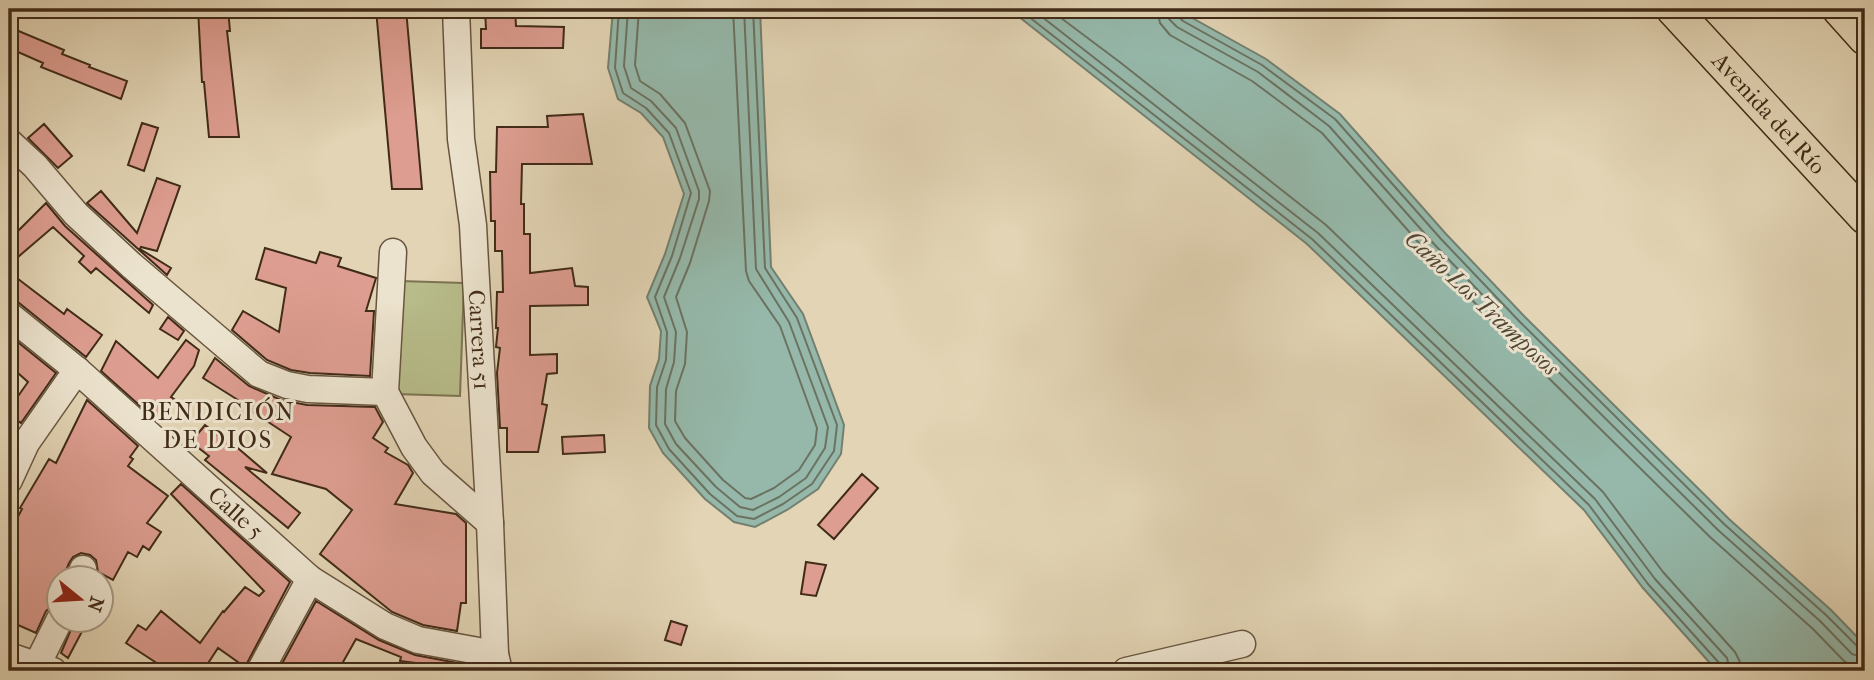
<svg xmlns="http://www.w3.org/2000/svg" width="1874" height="680" viewBox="0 0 1874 680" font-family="'IM FELL French Canon',serif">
<rect width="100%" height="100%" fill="#e2d4b4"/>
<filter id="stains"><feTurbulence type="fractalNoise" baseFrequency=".00286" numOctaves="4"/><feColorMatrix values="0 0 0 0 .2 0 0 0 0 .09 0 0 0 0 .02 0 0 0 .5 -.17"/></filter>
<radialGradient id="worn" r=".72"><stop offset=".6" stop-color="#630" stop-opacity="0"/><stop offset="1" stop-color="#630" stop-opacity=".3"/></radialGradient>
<!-- green -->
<path fill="#b7bc8a" stroke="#7c7451" stroke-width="2" d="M400,281L464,283L460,396L395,394Z"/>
<!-- water -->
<path fill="#95b8aa" stroke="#738070" stroke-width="2" d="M613,9H760L771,267L803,314L844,425L841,454L818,489L787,510L755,527L734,522L705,499L663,453L649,428L650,386L659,359L661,331L647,297L665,254L684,194L663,137L641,113L618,99L608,68Z
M1009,9H1180L1187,15L1266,59L1340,114L1446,234L1525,317L1729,519L1831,610L1865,645V671H1717L1643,588L1584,510L1307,244Z"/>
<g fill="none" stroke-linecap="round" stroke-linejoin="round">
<!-- shore -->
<path stroke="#6b7261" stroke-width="2" d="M619,9L615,68L623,93L646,108L669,133L691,193L672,256L655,297L667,332L666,360L657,387L656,425L669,449L710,494L737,516L754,519L783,504L812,484L834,451L837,425L797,318L765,268L753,9
M628,9L624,66L631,88L651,101L676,128L699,191V199L680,258L664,297L676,332L674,362L666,389L665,424L676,444L716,487L740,507L753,510L779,497L806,478L825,448L828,427L789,322L756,269L744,9
M639,9L635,65L640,81L660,94L685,123L710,191L709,201L690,263L676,297L687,332L685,364L676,391L675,421L685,438L723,480L745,498L751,499L774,488L799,470L815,445L817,428L780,326L749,281L746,271L733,9
M1019,9L1312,239L1589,505L1648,584L1720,664L1722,671
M1032,9L1318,233L1595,499L1655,579L1727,658L1730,671
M1049,9L1121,63L1326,225L1603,492L1663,572L1735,652L1740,662L1741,671
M1157,9L1160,23L1170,35L1252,81L1322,133L1427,252L1505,335L1710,537L1813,629L1844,661L1854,667L1865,669
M1167,9L1169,19L1177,27L1258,72L1329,126L1434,244L1514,328L1718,530L1820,621L1852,654L1865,658
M1176,9L1177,15L1183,21L1262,65L1335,119L1441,239L1520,322L1724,524L1826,615L1858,647L1865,649"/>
</g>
<!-- building -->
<path fill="#dd9d90" stroke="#412b18" stroke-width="2" d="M198,9H228L230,31H227L239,137H209L204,82H202Z
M376,9H406L422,189H392Z
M485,9H515L516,26L564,27L563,48H481V29H486Z
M9,27L64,50L62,54L90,65L89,67L127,81L121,99L41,67L43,63L9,48Z
M583,114L592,164H522L521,204H524V234H530V273L572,268L575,286L588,287V305L530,306V355L557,354V373L547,374L542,404L547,405L538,452H507V428H500L497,373L500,348L496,347L498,328H496L497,292H503L502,251H495V221H491L490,172H496L497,127H548L547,116Z
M142,123L158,128L144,171L128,165Z
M44,124L72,156L58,168L28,138Z
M157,178L180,186L157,251L141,247L140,249L171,268L167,275L87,203L101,191L137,233Z
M46,203L65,226L153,305L149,313L96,268L91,273L79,262L84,256L53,227L18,257L9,247V240Z
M265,248L316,263L320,252L341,258L338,266L376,278L366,311H374L370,376L310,373L291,370L267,360L232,330L243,311L279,332L286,288L256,279Z
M9,272L64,314L67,309L102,335L86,357L19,303L9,300Z
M168,317L184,331L178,340L160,329Z
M9,335L56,373L21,423L9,414V409L28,382L9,365Z
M186,340L199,350L194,366L171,397L174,399L157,421L101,371L116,341L158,378Z
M215,358L249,386L281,400L307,405L375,407L383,422L373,438L388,448L385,452L408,465L413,473L395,504L456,514L466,523V603H461L457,631L423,625L392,612L320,554L352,510L326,489L272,474L291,437L253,412L254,410L203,378Z
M87,400L138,446L130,457L133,459L128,466L168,496L147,523L161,532L149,550L143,546L137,557L128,552L113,580L98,572L96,560L90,555L81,553L73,557L69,563L63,578H60V603L52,606L46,611L36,633L9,621V534L22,509L20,508L49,459L56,463Z
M205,425L223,439L225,437L267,473L245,467L300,513L288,528L205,460L209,456L191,442Z
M604,435L605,452L563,454L562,437Z
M862,474L878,488L834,539L818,525Z
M181,484L290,582L245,667L218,648L203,671H169L126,643L138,625L146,630L161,611L200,643L223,611L224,612L245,587L259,596L264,591L171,494Z
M806,562L826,565L816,596L801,594Z
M316,601L379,640L415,655L463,664V671H423V664L400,661L401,657L356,639L338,671H278Z
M75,620H88L68,658L61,653Z
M671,621L687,626L681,645L665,640Z"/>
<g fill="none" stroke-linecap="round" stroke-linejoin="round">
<defs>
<g id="minor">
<path id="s1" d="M456,9L461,139L473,225L475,263L490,523L495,654L499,671"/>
<path d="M9,142L35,166L76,214L131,265L259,374L287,385L308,389L385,392"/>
<path d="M393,252L385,392L414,447L433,473L490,523"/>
<path id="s2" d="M9,315L77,370L310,579L385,626L418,640L495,654"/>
<path d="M9,480L26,443L77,370"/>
<path d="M79,578L83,569"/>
<path d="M9,656L53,671"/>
<path d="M37,665L60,619"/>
<path d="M260,671L310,579"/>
<path d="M1126,671L1242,644"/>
</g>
<g id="major">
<path id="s3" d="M1673,9L1865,217"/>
<path d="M1839,9L1865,38"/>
</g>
</defs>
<!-- minor casing -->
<use href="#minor" stroke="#69553f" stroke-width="29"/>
<!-- major casing -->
<use href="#major" stroke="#412b18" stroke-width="36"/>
<!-- minor -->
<use href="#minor" stroke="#ece3ce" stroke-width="26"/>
<!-- major -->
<use href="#major" stroke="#e2d4b4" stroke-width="33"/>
</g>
<g text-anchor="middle" stroke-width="6" stroke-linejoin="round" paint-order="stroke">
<!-- street labels -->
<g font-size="23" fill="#412b18" stroke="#ece3ce">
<text dy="8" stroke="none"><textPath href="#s3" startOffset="142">Avenida del Río</textPath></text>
<text dy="8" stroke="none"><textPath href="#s1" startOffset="332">Carrera 51</textPath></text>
<text dy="8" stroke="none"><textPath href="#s2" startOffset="301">Calle 5</textPath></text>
</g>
<!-- water labels -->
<g font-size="24" font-style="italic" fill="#524735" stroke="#ece3ce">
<text transform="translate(1482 303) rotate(43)" y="8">Caño Los Tramposos</text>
</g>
<!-- neighbourhood labels -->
<g font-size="24" letter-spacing="2" fill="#412b18" stroke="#ece3ce">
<text x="218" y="420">BENDICIÓN<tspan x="218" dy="28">DE DIOS</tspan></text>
</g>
</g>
<!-- margin -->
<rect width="1874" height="680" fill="none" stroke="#e2d4b4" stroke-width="35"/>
<rect x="10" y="10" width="1853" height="659" fill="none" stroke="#412b18" stroke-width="3.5"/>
<rect x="18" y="18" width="1839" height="645" fill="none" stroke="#412b18" stroke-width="2"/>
<!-- north arrow -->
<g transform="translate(80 599) rotate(108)"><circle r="33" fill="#ece3ce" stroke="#a89985" stroke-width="2"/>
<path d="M0-5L12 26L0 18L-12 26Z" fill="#8f2418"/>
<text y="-10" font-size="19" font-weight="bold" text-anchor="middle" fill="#412b18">N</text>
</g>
<rect width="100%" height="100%" filter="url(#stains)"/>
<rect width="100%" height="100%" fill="url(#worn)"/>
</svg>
